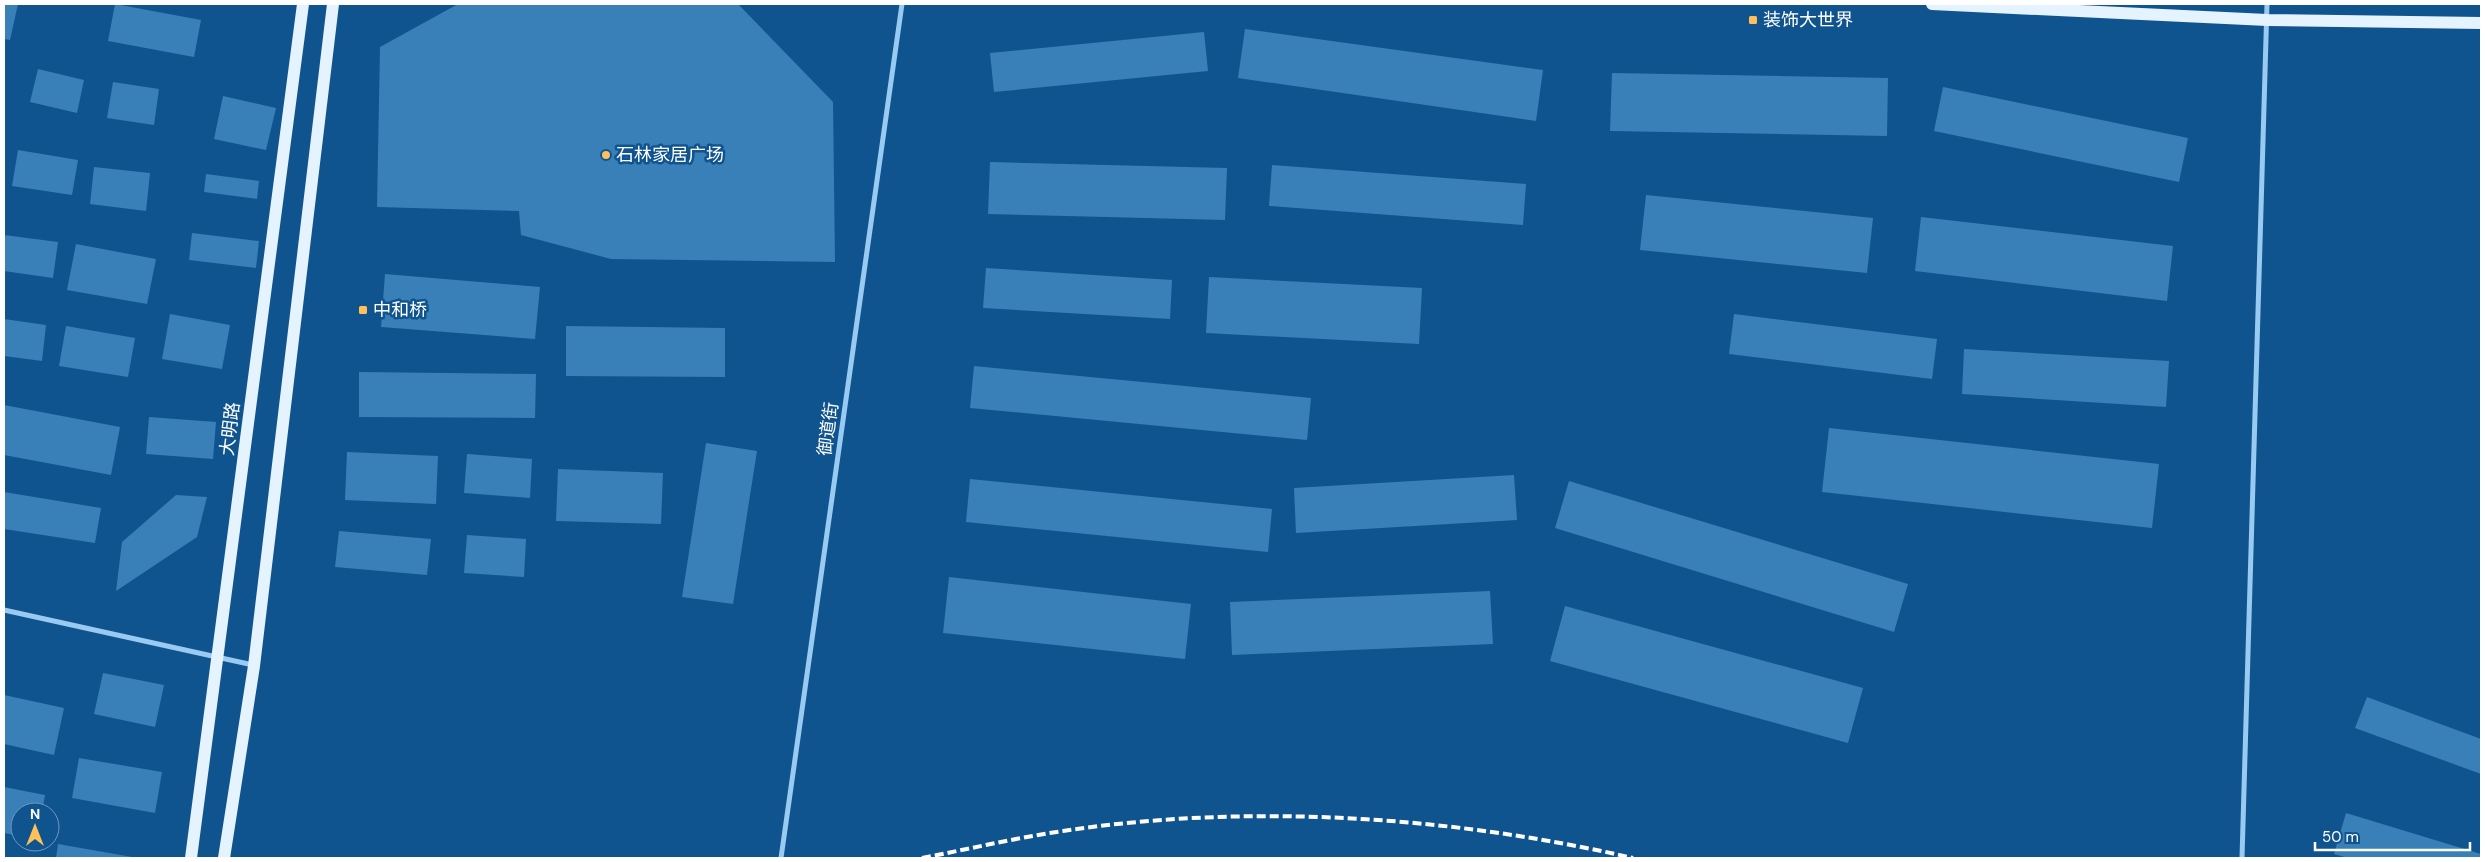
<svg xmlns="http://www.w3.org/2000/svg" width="2485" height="862" viewBox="0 0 2485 862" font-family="'DM Sans','Noto Sans SC',sans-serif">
<rect width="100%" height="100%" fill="#10548f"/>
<!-- building -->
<path fill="#397fb8" d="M4,4H18L10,40L4,39Z
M115,4L201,20L194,57L108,41Z
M458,4H738L833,102L835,262L611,259L521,235L519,211L377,207L380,47Z
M1245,29L1543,70L1536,121L1238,78Z
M1204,32L1208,71L994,92L990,53Z
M38,69L84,80L77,113L30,102Z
M1612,73L1888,78L1887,136L1610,131Z
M113,82L159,89L154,125L107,118Z
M1943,87L2188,138L2179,182L1934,131Z
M223,96L276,108L266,150L214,139Z
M18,150L78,160L72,195L12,186Z
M990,162L1227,168L1225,220L988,214Z
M1272,165L1526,184L1523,225L1269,206Z
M94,167L150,173L146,211L90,204Z
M206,174L259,181L257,199L204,192Z
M1646,195L1873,218L1867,273L1640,250Z
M1921,217L2173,246L2167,301L1915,271Z
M192,233L259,241L256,268L189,260Z
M4,235L58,242L53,278L4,271Z
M76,244L156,259L147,304L67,290Z
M986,268L1172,280L1170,319L983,308Z
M385,274L540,287L535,339L381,327Z
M1209,277L1422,288L1419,344L1206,333Z
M170,314L230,325L222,369L162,359Z
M1734,314L1937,339L1932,379L1729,354Z
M4,319L46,325L42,361L4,356Z
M66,326L135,338L128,377L59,366Z
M566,326L725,328V377L566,376Z
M1964,349L2169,361L2166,407L1962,394Z
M974,366L1311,398L1307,440L970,408Z
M359,372L536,374L535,418L359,417Z
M4,405L120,427L111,475L4,455Z
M149,417L216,422L213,459L146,454Z
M1829,428L2159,464L2152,528L1822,492Z
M706,443L757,451L733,604L682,597Z
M347,452L438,456L436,504L345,500Z
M467,454L532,459L530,498L464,493Z
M558,469L663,473L661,524L556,521Z
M1514,475L1517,520L1296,533L1294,488Z
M970,479L1272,509L1268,552L966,522Z
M1569,481L1908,584L1894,632L1555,528Z
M4,492L101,508L95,543L4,529Z
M176,495L207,497L197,537L116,591L122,542Z
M339,531L431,539L427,575L335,567Z
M467,535L526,539L524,577L464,573Z
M949,577L1191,604L1185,659L943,633Z
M1490,591L1493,644L1232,655L1230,602Z
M1565,606L1863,688L1848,743L1550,661Z
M103,673L164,685L155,727L94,714Z
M4,695L64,708L54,755L4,744Z
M2367,697L2481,739V774L2355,728Z
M79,758L162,772L155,813L72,798Z
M4,787L45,795L42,812H20V836L4,833Z
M2346,813L2481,854V858H2348L2334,854Z
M58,844L132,857V858H56Z"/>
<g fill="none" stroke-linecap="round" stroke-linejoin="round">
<!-- minor -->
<path stroke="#99cbf2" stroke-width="5" d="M4,610L253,665
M781,858L902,4
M2242,858L2267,4"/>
<!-- primary -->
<path stroke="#e5f2ff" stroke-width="12" d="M1932,4L2267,20L2481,23
M191,858L303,4
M224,858L254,666L333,4"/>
<!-- rail -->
<path stroke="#fff" stroke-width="4" stroke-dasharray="9 4" stroke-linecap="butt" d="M922,858C969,849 1015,838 1063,831C1248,803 1450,816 1633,858"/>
</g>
<!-- markers -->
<g fill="#ffbf5b" stroke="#10548f" stroke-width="2">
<rect x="1748" y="15" width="10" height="10" rx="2.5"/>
<circle cx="606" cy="155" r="5"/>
<rect x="358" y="305" width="10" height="10" rx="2.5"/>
</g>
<g text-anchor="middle" stroke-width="5" stroke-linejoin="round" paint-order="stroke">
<!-- poi labels -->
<g font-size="18" fill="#fff" stroke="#10548f" text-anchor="start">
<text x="1763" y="26">装饰大世界</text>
<text x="616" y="161">石林家居广场</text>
<text x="373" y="316">中和桥</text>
</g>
<!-- street labels -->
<g font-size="18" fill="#fff" stroke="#10548f">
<text transform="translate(230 429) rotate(-83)" y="6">大明路</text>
<text transform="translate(828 429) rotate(-82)" y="6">御道街</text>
</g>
</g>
<!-- border -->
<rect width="2485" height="862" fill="none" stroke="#ffffff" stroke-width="10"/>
<!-- north arrow -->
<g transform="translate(35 827)"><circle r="24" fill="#10548f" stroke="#7098bc"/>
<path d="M0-4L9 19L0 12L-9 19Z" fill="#ffbf5b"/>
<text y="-8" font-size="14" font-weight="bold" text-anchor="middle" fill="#ffffff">N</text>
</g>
<!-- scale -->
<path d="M2315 842v8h155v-8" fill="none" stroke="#ffffff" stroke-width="2.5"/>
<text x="2322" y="842" font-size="15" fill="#ffffff" stroke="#10548f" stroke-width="4" paint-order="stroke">50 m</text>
</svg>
